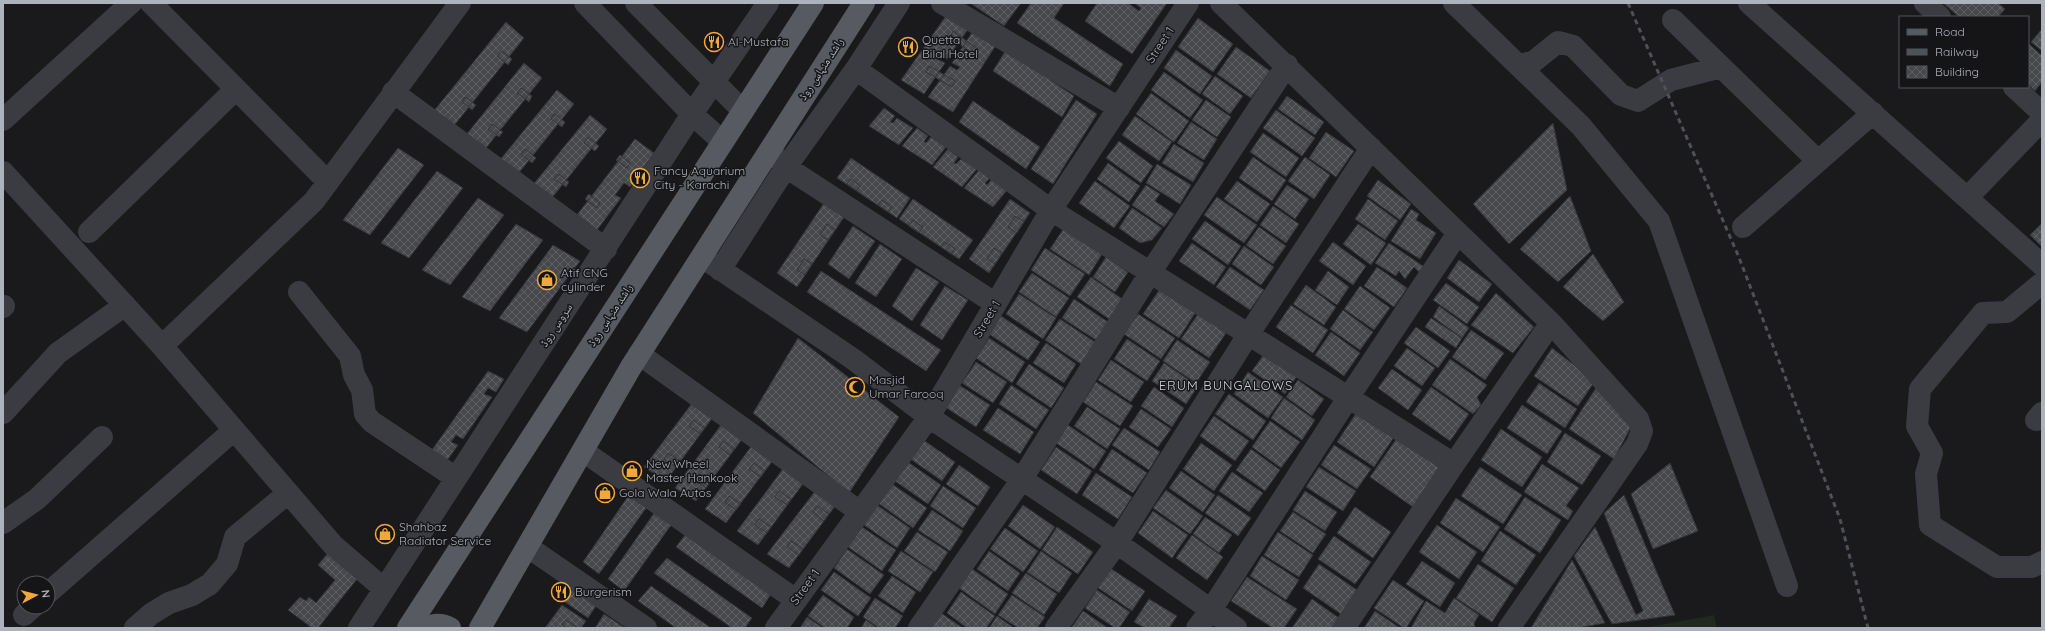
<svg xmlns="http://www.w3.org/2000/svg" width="2045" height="631" viewBox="0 0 2045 631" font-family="Quicksand,'Noto Naskh Arabic',sans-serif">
<defs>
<pattern id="building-cross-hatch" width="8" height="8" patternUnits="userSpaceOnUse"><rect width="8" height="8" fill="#47484c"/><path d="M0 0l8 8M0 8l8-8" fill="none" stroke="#5f6064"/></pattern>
</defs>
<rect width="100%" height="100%" fill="#1a1a1c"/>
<!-- green -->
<path fill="#202820" d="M1714,615L1717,628H1644Z"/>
<!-- building -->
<path fill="url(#building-cross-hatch)" stroke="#343438" d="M970,3H1021L1004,26Z
M1031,3H1064L1054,18L1123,64L1110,86L1017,23Z
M1097,3H1128L1139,11L1141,8L1134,3H1167L1132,54L1085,21Z
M1943,3H1998L2005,9L1998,17H1959Z
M948,13L969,28L947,59L939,55L937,59L945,63L924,94L901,80Z
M1198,18L1233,44L1213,72L1178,47Z
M506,22L524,38L453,127L433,112Z
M2042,29V51L2031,42Z
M953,31L978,49L974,55L950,37Z
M973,31L996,45L953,112L928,97L950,66L957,70L960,67L952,63Z
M2028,43L2042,56V82L2035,91L2028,84Z
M1236,47L1270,71L1251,98L1217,74Z
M1006,50L1074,96L1062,117L993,71Z
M1176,50L1212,76L1200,94L1164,68Z
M501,51L512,59L508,65L497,56Z
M524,63L542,78L486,148L466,135Z
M929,66L955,81L952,87L926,72Z
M1164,72L1203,100L1190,118L1151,90Z
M1215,76L1243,96L1230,114L1202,94Z
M521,88L532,96L529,102L517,93Z
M557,90L574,104L518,174L499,161Z
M1151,93L1189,121L1174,142L1136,114Z
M1287,96L1324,122L1315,135L1278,109Z
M465,97L476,105L472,110L462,102Z
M1076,100L1097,114L1053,184L1031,169Z
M1206,100L1231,117L1217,137L1192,120Z
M973,101L1040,147L1026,169L959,122Z
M884,108L895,116L890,122L893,123L897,118L913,128L899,145L869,126Z
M1276,110L1315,138L1302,156L1263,128Z
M554,114L565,122L562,127L551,119Z
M590,115L607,129L551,199L532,186Z
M1135,116L1172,142L1159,161L1122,135Z
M1191,122L1217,139L1204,160L1177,143Z
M1553,123L1567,190L1509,244L1473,204Z
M492,124L503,132L499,137L488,129Z
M917,128L928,136L924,141L926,143L931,137L946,147L932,165L902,146Z
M1326,132L1354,151L1336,177L1309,158Z
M1263,133L1299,158L1286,177L1250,152Z
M588,137L599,146L595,151L584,143Z
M635,139L654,153L630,187L624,183L615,195L621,198L597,230L577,215Z
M1119,141L1153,166L1141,183L1106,158Z
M1174,144L1204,163L1193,182L1162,163Z
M398,148L424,165L370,235L343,220Z
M525,149L536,158L532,163L521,154Z
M948,149L958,157L954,163L956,164L961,159L977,169L962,187L933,167Z
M620,155L630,163L627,168L616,160Z
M1253,157L1286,180L1272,201L1239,178Z
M1305,157L1330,175L1314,199L1288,181Z
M851,158L910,198L897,218L837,178Z
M1108,163L1140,186L1129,202L1097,179Z
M1157,164L1191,185L1180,204L1146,183Z
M979,170L990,178L985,183L987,185L992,179L1008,189L993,207L964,188Z
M437,171L463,188L409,258L381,243Z
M558,174L569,182L566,187L554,179Z
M851,179L860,186L857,191L847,184Z
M1378,180L1411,204L1400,220L1367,196Z
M1095,181L1130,206L1114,228L1079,203Z
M1237,181L1270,204L1257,222L1224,199Z
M1146,185L1160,194L1155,201L1174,214L1164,227L1132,205Z
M1287,185L1309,199L1295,219L1274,204Z
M589,194L600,203L597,208L585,199Z
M1570,196L1591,251L1558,282L1520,249Z
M1217,197L1257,225L1244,243L1204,215Z
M478,198L504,215L450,285L422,270Z
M913,199L973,240L959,259L899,219Z
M1010,199L1030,213L989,273L969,259Z
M1368,199L1398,221L1385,240L1355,219Z
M882,200L892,207L888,212L878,205Z
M824,203L844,217L797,287L777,273Z
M1273,206L1299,224L1286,243L1260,225Z
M1132,208L1162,228L1152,240L1140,243L1119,228Z
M1411,209L1419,214L1416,220L1436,233L1420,259L1391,241Z
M1015,216L1024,222L1017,233L1008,227Z
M913,220L923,227L919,233L909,226Z
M1205,221L1241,246L1228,265L1192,239Z
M2042,223V247L2030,235Z
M516,224L543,240L490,311L462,297Z
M827,224L835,230L828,240L820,235Z
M1358,224L1386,243L1371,265L1343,244Z
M1066,225L1104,251L1089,275L1050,249Z
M853,226L875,241L849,279L828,264Z
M1259,227L1286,246L1273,264L1246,245Z
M945,242L955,249L951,254L941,247Z
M1333,242L1366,266L1353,285L1319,261Z
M1192,243L1226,267L1214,285L1179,261Z
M1389,243L1423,266L1419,272L1414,267L1405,279L1399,271L1396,276L1375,263Z
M880,244L902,259L876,297L855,283Z
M553,245L580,261L527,332L499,318Z
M1244,246L1274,267L1261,285L1232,264Z
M994,248L1002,253L995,264L987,259Z
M1045,248L1085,274L1070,296L1031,270Z
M1593,254L1624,302L1603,321L1563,287Z
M1106,257L1128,272L1115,292L1093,277Z
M804,259L812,264L805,275L797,270Z
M1459,260L1492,284L1479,302L1447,278Z
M1230,267L1264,290L1250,310L1216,287Z
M1377,267L1407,288L1394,307L1364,286Z
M916,268L939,282L912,321L892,306Z
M821,271L941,350L926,371L807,292Z
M1328,271L1349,287L1337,305L1315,290Z
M1032,273L1069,298L1056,317L1019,292Z
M1091,277L1125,301L1112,321L1077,297Z
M1446,283L1479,307L1467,324L1433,300Z
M1306,285L1336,307L1324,325L1293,304Z
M945,286L968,300L942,340L920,325Z
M1162,286L1197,310L1179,338L1143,314Z
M1360,286L1390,308L1374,330L1344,309Z
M1496,293L1534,327L1513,353L1471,325Z
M1019,294L1056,318L1043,339L1006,314Z
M1074,299L1108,322L1096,340L1062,318Z
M1291,305L1328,330L1313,353L1276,327Z
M1439,306L1469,328L1462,338L1433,317Z
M1343,310L1373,332L1360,350L1330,329Z
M1138,314L1175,338L1161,359L1124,334Z
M1198,314L1226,333L1209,358L1181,339Z
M1001,316L1040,342L1028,360L989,334Z
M1431,318L1462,338L1456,348L1425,327Z
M1060,319L1098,344L1084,366L1045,340Z
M1416,327L1450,351L1438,368L1404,343Z
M1471,330L1504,353L1485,380L1452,357Z
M1331,332L1360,353L1344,376L1315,355Z
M798,338L899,417L849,493L753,413Z
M989,338L1025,362L1012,383L976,358Z
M1127,339L1160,361L1147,381L1114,359Z
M1177,340L1210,362L1196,383L1163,361Z
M1046,343L1076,364L1064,383L1033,363Z
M1407,348L1435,368L1422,386L1394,366Z
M1552,348L1595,381L1578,406L1534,376Z
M1265,353L1297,376L1285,394L1252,371Z
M1450,359L1487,385L1477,397L1481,405L1473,414L1432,385Z
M1111,360L1144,382L1131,402L1098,380Z
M976,362L1007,382L993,403L962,383Z
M1164,363L1198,386L1186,404L1152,381Z
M1029,364L1064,388L1051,408L1016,384Z
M1392,369L1422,390L1408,410L1378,388Z
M488,371L504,379L496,392L488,388L484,394L492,397L463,439L456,435L451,442L458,445L444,465L427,457Z
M1248,372L1283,397L1268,418L1234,394Z
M1298,380L1324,399L1312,416L1286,397Z
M1096,382L1133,406L1120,426L1083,402Z
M1539,383L1577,409L1565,428L1526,402Z
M959,385L990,405L976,427L945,407Z
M1011,385L1049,410L1036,429L999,404Z
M1598,385L1614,400L1621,417L1631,427L1614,459L1569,429Z
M1154,387L1184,408L1172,427L1141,406Z
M1431,387L1469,414L1450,441L1412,414Z
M1229,394L1266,421L1253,440L1215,414Z
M696,398L716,413L666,481L644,467Z
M1284,398L1315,420L1302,440L1271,418Z
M1522,405L1562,431L1547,454L1507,428Z
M1087,407L1120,429L1107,449L1074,426Z
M998,408L1034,432L1020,454L983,430Z
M1141,409L1171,429L1158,447L1129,427Z
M1357,412L1394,437L1374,467L1337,442Z
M1214,416L1249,441L1235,461L1200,436Z
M726,418L746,434L696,501L675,488Z
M693,420L705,428L700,434L689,426Z
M1270,421L1300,442L1281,468L1252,447Z
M1068,425L1106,451L1094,469L1056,443Z
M1124,428L1160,452L1149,470L1112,445Z
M1501,429L1542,457L1522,487L1481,460Z
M1565,433L1601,456L1582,485L1547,462Z
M1397,438L1440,468L1413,507L1370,477Z
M922,439L955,462L942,481L909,458Z
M756,440L777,455L726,523L705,509Z
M723,441L734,449L730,455L719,447Z
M1201,443L1232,465L1214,491L1183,469Z
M1334,445L1371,469L1357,489L1321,465Z
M1056,447L1092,471L1077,494L1041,470Z
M1112,449L1147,473L1133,493L1099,470Z
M1251,449L1280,470L1265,491L1236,470Z
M668,453L680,461L676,467L664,459Z
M905,460L941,485L928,504L892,479Z
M788,462L808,477L758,545L737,531Z
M754,463L765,471L761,477L749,469Z
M1670,463L1698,531L1653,549L1631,494Z
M1542,464L1579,488L1566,506L1573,511L1568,520L1524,492Z
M959,465L990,487L978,506L946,484Z
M1319,467L1356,491L1343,511L1306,487Z
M1480,467L1522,495L1503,524L1461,496Z
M1181,471L1215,495L1203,512L1169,488Z
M1232,472L1263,493L1249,512L1219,491Z
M1096,473L1132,497L1118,519L1082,495Z
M699,474L710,482L706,488L694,480Z
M892,484L927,508L913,528L878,503Z
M819,486L839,501L789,568L767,554Z
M943,486L976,508L963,528L930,506Z
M1166,490L1203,516L1190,534L1153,508Z
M779,491L791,499L787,505L775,497Z
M1305,491L1337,512L1325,531L1293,510Z
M631,492L649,504L599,574L583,562Z
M1218,495L1251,518L1238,536L1205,513Z
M1624,495L1675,615L1612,624L1574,556L1595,527L1636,615L1643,611L1604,513Z
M729,496L741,504L736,510L725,502Z
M1525,497L1561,520L1540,553L1504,529Z
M1456,498L1500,527L1483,552L1440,523Z
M877,505L910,528L897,548L864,525Z
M1023,505L1055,527L1040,549L1008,526Z
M817,506L829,514L824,521L813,512Z
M1355,507L1391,532L1373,558L1337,533Z
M657,509L674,521L624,591L608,579Z
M932,510L963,531L950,551L918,530Z
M1153,511L1188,535L1172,558L1138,533Z
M1293,512L1326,534L1313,553L1280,531Z
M1205,517L1232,535L1219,553L1193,534Z
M759,519L771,527L767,533L755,525Z
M1437,525L1477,552L1459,579L1419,552Z
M862,527L896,550L882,571L848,547Z
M1057,527L1093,552L1078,574L1042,550Z
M1005,528L1038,551L1023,572L990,549Z
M688,531L773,591L762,608L676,547Z
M1500,531L1536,555L1516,585L1481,561Z
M917,532L948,552L935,572L904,551Z
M1278,532L1313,555L1299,577L1264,555Z
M1192,535L1223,557L1207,580L1176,558Z
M1334,536L1371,562L1355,584L1318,559Z
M791,541L803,549L799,555L787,547Z
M847,549L884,575L870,594L834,568Z
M901,551L933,572L920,592L888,571Z
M989,551L1020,573L1008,591L977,569Z
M1041,551L1072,573L1059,593L1027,572Z
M328,553L357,579L318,628H312L288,610L300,597L306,601L309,597L316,603L335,580L318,565Z
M1262,556L1299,580L1286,600L1250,576Z
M667,558L752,618L745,628H732L654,573Z
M1572,560L1605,623L1577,628H1531Z
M1422,561L1455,583L1440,607L1406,584Z
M1319,564L1357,590L1341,614L1303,588Z
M1478,564L1514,588L1492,622L1456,598Z
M1110,568L1145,591L1132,611L1097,587Z
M972,569L1008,594L995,614L959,588Z
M834,572L871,598L858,616L821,590Z
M1026,573L1057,594L1044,615L1012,593Z
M892,576L916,592L903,613L878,596Z
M1247,577L1297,609L1284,628H1273L1231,601Z
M1393,580L1424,601L1406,628H1404L1374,608Z
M651,586L711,628H676L638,601Z
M573,588L598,603L588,618L565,602Z
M1097,590L1130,612L1119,628H1115L1085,608Z
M961,592L995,616L986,628H967L947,613Z
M823,595L854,617L847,628H825L808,616Z
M1012,595L1045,617L1037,628H1018L998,615Z
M875,598L903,616L895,628H879L863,617Z
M1454,598L1479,615L1474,623L1475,627L1411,628L1426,601L1445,613Z
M1149,599L1177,616L1169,628H1145L1134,622Z
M1312,599L1339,618L1332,628H1292Z
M562,605L586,621L581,628H545Z
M1083,611L1108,628H1071Z
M1375,611L1400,628H1364Z
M941,613L963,628H930Z
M604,614L625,628H595Z
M997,616L1014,628H989Z
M807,617L823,628H800Z
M566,620L578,628H567L562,625Z
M866,620L877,628H861Z"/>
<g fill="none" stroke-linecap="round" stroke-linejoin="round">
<!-- minor -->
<path stroke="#3b3c41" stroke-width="22" d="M151,3L328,182
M585,3L692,114L723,142
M636,3L743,111
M942,3L1119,108
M1221,3L1551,323L1638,419L1642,431L1637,444L1509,628
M1454,3L1518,65L1533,62L1558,42L1573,46L1621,95L1638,101L1671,80L1721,67
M1749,3L2042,265
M1925,3L1940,17
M1673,20L1818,161
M1518,65L1581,126L1659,221L1787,586
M856,69L1051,210L1454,464
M2014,87L2042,113
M393,92L606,249
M3,120L131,3
M777,158L786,167L996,304
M3,172L162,346L333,545L384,589
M1968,197L2042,120
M1743,227L1873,113
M89,232L236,89
M702,257L853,359L929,417L1117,543L1236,628
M720,270L786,167L856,69L899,3
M2042,283L2007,312L1983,313L1920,389L1917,426L1932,453L1926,474L1930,525L1997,567H2032L2042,562
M299,292L350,356L354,375L362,390L365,414L372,422L456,478
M3,307L4,306
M162,346L314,201L460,3
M639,354L860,512
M3,413L58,353L125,305
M2036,420L2042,413
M583,451L796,600
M3,523L37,499L102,437
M528,547L646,628
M48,593L234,430
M24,615L33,607
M135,628L151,614L169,603L192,595L210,584L227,564L235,537L288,493
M359,628L692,114L768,3
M776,628L929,417L1051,210L1188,3
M919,628L1022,479L1150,273L1287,65
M1056,628L1117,543L1248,335L1371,148
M1197,628L1211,610L1348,398L1458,233
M1344,628L1454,464L1551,323"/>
<!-- major -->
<path stroke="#575a60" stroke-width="22" d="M408,628L813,3
M427,628C435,623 442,624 450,628
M480,628L631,367L864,3"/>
<!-- rail -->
<path stroke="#4e5156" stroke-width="3" stroke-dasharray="5 4" stroke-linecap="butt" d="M1628,3L1738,255L1840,519L1868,628"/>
</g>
<!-- icons -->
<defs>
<symbol id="restaurant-ring" viewBox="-11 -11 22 22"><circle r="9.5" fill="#151517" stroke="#f3a83c" stroke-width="1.5"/><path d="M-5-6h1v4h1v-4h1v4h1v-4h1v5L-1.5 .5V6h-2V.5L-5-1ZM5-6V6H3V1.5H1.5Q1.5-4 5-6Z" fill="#f3a83c"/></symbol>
<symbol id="shop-ring" viewBox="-11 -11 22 22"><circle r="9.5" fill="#151517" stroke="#f3a83c" stroke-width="1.5"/><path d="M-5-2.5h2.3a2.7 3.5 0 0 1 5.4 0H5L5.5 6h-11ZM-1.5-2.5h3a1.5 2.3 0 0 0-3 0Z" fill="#f3a83c"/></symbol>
<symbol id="mosque-ring" viewBox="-11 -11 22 22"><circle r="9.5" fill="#151517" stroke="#f3a83c" stroke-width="1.5"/><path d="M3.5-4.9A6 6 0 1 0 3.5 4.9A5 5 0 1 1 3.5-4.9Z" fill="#f3a83c"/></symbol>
</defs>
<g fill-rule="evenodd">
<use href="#restaurant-ring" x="703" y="31" width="22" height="22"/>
<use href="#restaurant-ring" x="897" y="36" width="22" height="22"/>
<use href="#restaurant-ring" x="629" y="167" width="22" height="22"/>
<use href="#shop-ring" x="536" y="269" width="22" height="22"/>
<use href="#mosque-ring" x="844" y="376" width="22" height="22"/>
<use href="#shop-ring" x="621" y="460" width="22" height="22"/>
<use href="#shop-ring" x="594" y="482" width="22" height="22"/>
<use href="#shop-ring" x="374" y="523" width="22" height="22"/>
<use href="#restaurant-ring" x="550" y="581" width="22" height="22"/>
</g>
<g text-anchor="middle" stroke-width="3" stroke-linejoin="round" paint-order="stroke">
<!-- poi labels -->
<g font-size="12" fill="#adb2bc" stroke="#151517" text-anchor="start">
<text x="922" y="44">Quetta<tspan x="922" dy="14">Bilal Hotel</tspan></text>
<text x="728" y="46">Al-Mustafa</text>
<text x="654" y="175">Fancy Aquarium<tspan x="654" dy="14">City - Karachi</tspan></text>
<text x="561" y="277">Atif CNG<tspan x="561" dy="14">cylinder</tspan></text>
<text x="869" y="384">Masjid<tspan x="869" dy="14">Umar Farooq</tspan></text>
<text x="646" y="468">New Wheel<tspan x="646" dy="14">Master Hankook</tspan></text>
<text x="619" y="497">Gola Wala Autos</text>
<text x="399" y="531">Shahbaz<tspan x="399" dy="14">Radiator Service</tspan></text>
<text x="575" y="596">Burgerism</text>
</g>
<!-- street labels -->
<g font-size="12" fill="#adb2bc" stroke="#151517">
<text transform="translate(1160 45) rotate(-57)" y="4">Street 1</text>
<text transform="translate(821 69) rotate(-57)" y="4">راشد منہاس روڈ</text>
<text transform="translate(610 315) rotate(-57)" y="4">راشد منہاس روڈ</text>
<text transform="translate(987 319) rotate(-59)" y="4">Street 1</text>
<text transform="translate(556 325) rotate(-57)" y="4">سروس روڈ</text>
<text transform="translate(805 587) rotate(-54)" y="4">Street 1</text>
</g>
<!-- neighbourhood labels -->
<g font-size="13" letter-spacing="1" fill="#ced1d8" stroke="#151517">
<text x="1226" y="390">ERUM BUNGALOWS</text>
</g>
</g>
<!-- border -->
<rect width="2045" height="631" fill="none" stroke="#adb2bc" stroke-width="8"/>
<!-- legend -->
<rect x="1899" y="16" width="130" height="72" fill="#151517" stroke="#525459"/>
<rect x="1907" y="29" width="20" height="6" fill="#575a60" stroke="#525459"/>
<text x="1935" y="36" font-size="12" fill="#adb2bc">Road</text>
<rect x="1907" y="49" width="20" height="6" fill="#4e5156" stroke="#525459"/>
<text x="1935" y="56" font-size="12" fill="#adb2bc">Railway</text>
<rect x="1907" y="66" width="20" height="12" fill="url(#building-cross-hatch)" stroke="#525459"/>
<text x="1935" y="76" font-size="12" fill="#adb2bc">Building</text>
<!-- north arrow -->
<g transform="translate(36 595) rotate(83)"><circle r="19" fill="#151517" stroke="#525459"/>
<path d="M0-3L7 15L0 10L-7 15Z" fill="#f3a83c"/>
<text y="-6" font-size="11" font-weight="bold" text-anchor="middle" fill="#adb2bc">N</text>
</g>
</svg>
